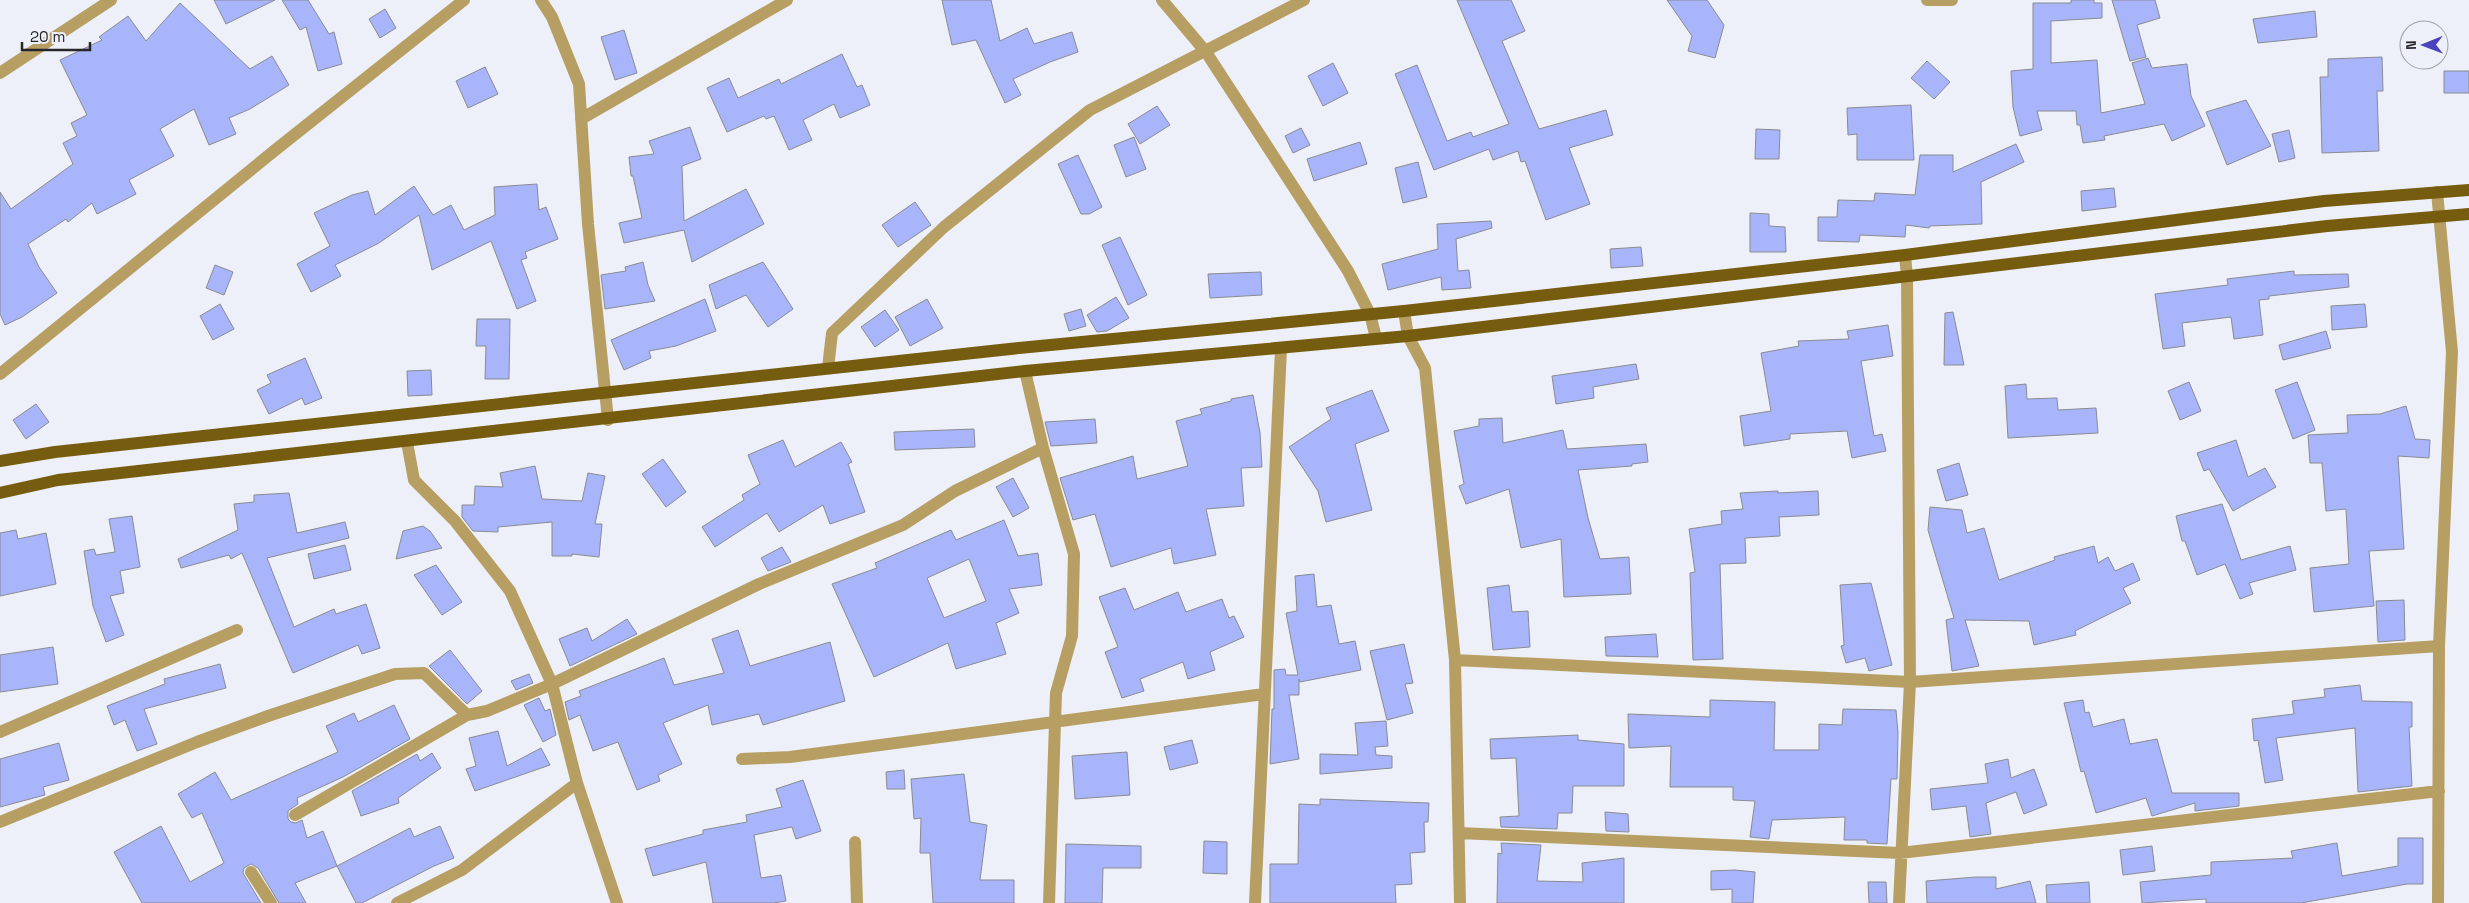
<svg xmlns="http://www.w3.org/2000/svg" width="2469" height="903" viewBox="0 0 2469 903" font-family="'Space Grotesk',sans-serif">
<rect width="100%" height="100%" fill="#eef0f9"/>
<!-- building -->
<path fill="#a8b5fa" stroke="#898b93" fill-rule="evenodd" d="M214,0H275L226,24Z
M282,0H308L329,34L334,32L342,64L318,71L306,27L300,30Z
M942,0H991L1000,41L1027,28L1034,44L1072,32L1078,52L1050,62L1013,79L1021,95L1005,103L976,40L952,45Z
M1457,0H1511L1525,31L1502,41L1539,129L1606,110L1613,135L1569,148L1590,204L1546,220L1525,161L1521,162L1518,151L1493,160L1489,149L1434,170L1395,74L1417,65L1447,141L1471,132L1473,137L1509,124Z
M1667,0H1707L1724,25L1715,58L1688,51L1692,36Z
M2071,0H2094V3H2102V18L2051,21V63L2097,60L2101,113L2145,104L2132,63L2148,58L2152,68L2187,64L2191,96L2205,126L2172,141L2164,124L2104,136L2105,140L2083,143L2080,125H2077L2076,111H2037L2042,130L2020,136L2013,107L2011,71L2033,69V3H2071Z
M2112,0H2155L2160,18L2137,25L2146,57L2130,61Z
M180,3L250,69L272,56L289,85L250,109L229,118L236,134L209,145L194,109L160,129L174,156L129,180L136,194L97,214L92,203L68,222L66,219L28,244L39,267L57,293L22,317L5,325L0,314V192L11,209L73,164L63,143L77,136L71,123L87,115L60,60L102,40L99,37L128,16L146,41Z
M385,9L396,28L380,38L369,19Z
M2315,11L2317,37L2258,43L2253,19Z
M624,30L637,73L615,80L601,37Z
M842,54L857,87L862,85L870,105L840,118L834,104L803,120L812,140L789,150L774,116L766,119L764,116L727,132L707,88L729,78L738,98L779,79L781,84Z
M2382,57L2383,91H2377L2379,151L2322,153L2320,77H2328V59Z
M1927,61L1950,82L1934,99L1911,78Z
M1333,63L1348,93L1323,106L1308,76Z
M485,67L498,94L468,108L456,81Z
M2444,71H2469V93H2444Z
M2246,100L2271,146L2227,165L2206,112Z
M1911,105L1914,160H1857V134L1848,135L1847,108Z
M1157,106L1170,125L1140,144L1128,124Z
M690,127L701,159L682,166L684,221L746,189L764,224L692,262L684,230L624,243L619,223L642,218L633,176H631L629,157L654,154L649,141Z
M1301,128L1310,145L1293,153L1285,136Z
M1756,129L1780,130L1779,159H1755Z
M2289,130L2295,158L2279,162L2272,134Z
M1134,137L1146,169L1126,177L1114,145Z
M1360,142L1367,164L1314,181L1307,159Z
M2016,144L2024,162L1981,182L1982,224L1930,226L1929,228L1906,225L1905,237L1860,235L1859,242L1818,241V217H1837L1838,200L1874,201L1875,193L1915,195L1920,155H1953V172Z
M1078,155L1102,207L1089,214H1081L1058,164Z
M1418,162L1427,197L1403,203L1395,168Z
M537,184L539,210L546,207L558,239L525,252L527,258L521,260L536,301L517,309L491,241L432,270L419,215L379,243L335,265L341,276L311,292L297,264L330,246L314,213L352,195L368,191L375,215L414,186L433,215L451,205L464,230L495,215L494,187Z
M2114,188L2116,207L2082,211L2081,191Z
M915,202L931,225L898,247L882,225Z
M1750,213L1769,214V226L1785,227L1786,252H1750Z
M1491,221L1492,228L1456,239L1458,271L1469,270L1471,288L1442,290L1441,277L1388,290L1382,264L1438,249L1437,224Z
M1120,237L1147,295L1128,305L1102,245Z
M1641,247L1643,266L1611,268L1610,249Z
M643,262L648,285L655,301L605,309L601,275L626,271L625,267Z
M763,262L793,309L768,327L746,295L716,309L709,285Z
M215,265L233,272L224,295L206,288Z
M2294,271V275L2348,274L2349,287L2269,296V299L2259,300L2263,335L2234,339L2231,317L2182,323L2185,346L2163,349L2155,294L2228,285L2227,279Z
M1261,272L1262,295L1210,298L1208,274Z
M1116,297L1129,318L1107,331L1097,332L1087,315Z
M705,299L716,331L676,346L649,351L651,358L624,370L611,340Z
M927,299L943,328L910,346L895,317Z
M220,304L234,329L213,340L200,316Z
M2365,304L2367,327L2332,330L2331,306Z
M1081,309L1086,326L1069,331L1064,314Z
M885,310L899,330L875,347L861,327Z
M1953,312L1964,365H1944L1945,313Z
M477,319H510L509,379H485L486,346H476Z
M1888,325L1893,356L1861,361L1874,436L1882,434L1886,451L1852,458L1847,431L1790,434V439L1744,446L1740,416L1771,411L1761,353L1799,346L1798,341L1849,339L1847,331Z
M2326,331L2331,348L2283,360L2279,345Z
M305,358L322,398L305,405L302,398L269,414L257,390L271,383L267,375Z
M1636,364L1639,379L1593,387L1594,398L1556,404L1552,376Z
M431,370L432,395L408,396L407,371Z
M2189,382L2201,411L2180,420L2168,391Z
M2297,382L2315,430L2293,439L2275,390Z
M2026,384L2027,399L2057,398L2058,410L2096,408L2098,433L2008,438L2005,386Z
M1372,390L1389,431L1355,444L1372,510L1326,522L1318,491L1289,447L1331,419L1326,408Z
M1253,395L1260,433L1262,467L1241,468L1244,506L1206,509L1216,555L1174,564L1171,548L1111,567L1095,514L1073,520L1060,478L1133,456L1137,479L1188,466L1176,421L1202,414L1200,409L1231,401V399Z
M36,404L49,422L26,439L13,420Z
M2406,406L2415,439L2430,440L2429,458L2398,456L2404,549L2369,551L2374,606L2314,612L2310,568L2349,564L2346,509L2326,511L2322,463H2310L2308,435L2348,433L2347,415L2380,414Z
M1502,418L1503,443L1563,430L1567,449L1646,444L1648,462L1632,464V466L1578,470L1588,518L1600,559L1629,557L1631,594L1564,597L1561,539L1521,548L1509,489L1466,504L1459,486L1464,484L1454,431L1479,426V419Z
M1095,419L1097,443L1051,446L1045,422Z
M974,429L975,447L895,450L894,432Z
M783,440L795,467L841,442L852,462L848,464L865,512L830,524L823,505L779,532L767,513L715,547L702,527L744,500L742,495L760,484L748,455Z
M2236,440L2248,477L2265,468L2276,487L2233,511L2209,469L2204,471L2197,453Z
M663,459L686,492L666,507L642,474Z
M1959,463L1968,495L1946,501L1937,470Z
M535,466L542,499L582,501L588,473L605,476L595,524H602L599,557L572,554V556H552V522L498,527V532L473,531L462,517V505H474L475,486L503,487L500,473Z
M1013,478L1029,508L1013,517L996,487Z
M1778,491V493L1818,491L1819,515L1779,517L1780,536L1745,538L1746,563L1720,564L1723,659L1693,660L1690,573L1695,572L1689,529L1722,524L1721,511L1743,509L1740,493Z
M289,493L297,533L345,522L349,538L267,558L294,627L334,609L336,614L366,604L380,648L362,654L358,645L293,673L242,553L231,559L229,555L181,568L178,559L238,530L234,504L254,502V495Z
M2222,504L2241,560L2290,546L2296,570L2249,583L2253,594L2240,599L2225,564L2197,575L2185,541H2182L2176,516Z
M1930,507L1962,510L1967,533L1984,528L1999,580L2055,560L2054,557L2094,546L2098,563L2108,557L2115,571L2133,563L2140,580L2123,588L2131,603L2075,631L2076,635L2034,645L2029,621L1965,620L1979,666L1952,671L1946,620L1954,618L1928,530Z
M132,516L140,567L120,571L124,593L110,596L124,635L106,642L93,606L84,551L94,549L96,555L115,552L109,519Z
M1004,520L1018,556L1038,553L1042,585L1009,589L1019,613L996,623L1006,654L956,669L948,643L874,677L832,584L877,568L875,563L951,530L956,540ZM969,559L986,601L944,618L927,578Z
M423,526L430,531L442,548L396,559L403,531Z
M16,530L18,539L46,533L56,584L0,596V533Z
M345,545L351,570L314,579L308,554Z
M782,547L791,562L768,571L761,558Z
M436,565L462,602L442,615L414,575Z
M1314,574L1317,607L1331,605L1339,644L1355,641L1361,670L1300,682L1299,679V695H1289L1299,759L1270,764L1272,709H1274V670L1285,669L1286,675H1298L1286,613L1297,611L1295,576Z
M1871,583L1892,665L1869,671L1865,658L1846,663L1841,646L1844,645L1840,585Z
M1509,585L1512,612L1528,611L1530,647L1493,650L1487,588Z
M1125,588L1134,610L1178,592L1186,612L1222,599L1229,618L1234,616L1244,637L1210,652L1215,670L1188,679L1183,662L1140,679L1144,691L1122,698L1105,652L1118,647L1099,597Z
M2404,600L2405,640L2378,642L2376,601Z
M627,619L637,634L570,666L559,639L587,628L592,641Z
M738,630L750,666L830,642L845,701L763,725L759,714L712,725L708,705L663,723L682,764L658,775L660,781L637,790L618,742L593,751L580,715L569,720L565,702L581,696L579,691L664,658L674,685L724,673L712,639Z
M1656,634L1658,657L1606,656L1605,637Z
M1404,644L1413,683L1405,684L1413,713L1387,720L1370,651Z
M53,647L58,684L0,692V655Z
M450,650L482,691L467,704L429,666Z
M220,664L226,688L144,709L157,744L137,751L125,720L114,725L107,706L165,684L164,679Z
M529,674L533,683L516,690L511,681Z
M2360,685L2362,701L2412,702V727H2409L2412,786L2358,792L2355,728L2276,738L2283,780L2265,783L2258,740L2254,741L2252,719L2294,714L2292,701L2325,697L2324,689Z
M539,698L545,711L550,709L556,735L543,742L524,705Z
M1710,700L1775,702L1774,750H1819V724L1842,725L1843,709L1896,710L1898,733L1897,779H1891L1887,844L1867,843V840H1844L1845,817L1772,820L1769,839L1750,837L1755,801L1733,800V787H1670L1671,746L1629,748L1628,714L1710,717Z
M2083,700L2085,713L2089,712L2093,727L2124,719L2130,744L2157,739L2172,793H2239V806L2195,811V803L2152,816L2146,798L2096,813L2084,771L2081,772L2064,703Z
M394,705L410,739L343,777L297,798L298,804L288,811V819L291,822L296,823L302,820L307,838L323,831L337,866L295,883L306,903H279L258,868L251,864L244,868L243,873L261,903H142L114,852L161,826L190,882L224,863L202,813L192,818L178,794L215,772L231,800L338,752L326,726L354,713L358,722Z
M1386,721L1388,746L1375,747L1376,755L1392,756V768L1320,774V754L1358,755L1355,723Z
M498,731L507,766L541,748L550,765L475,791L466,769L476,766L469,738Z
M1578,735V740L1624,744V786H1573L1572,813H1558L1557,829L1501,827L1500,817L1519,816L1516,758L1491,759L1490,739Z
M1192,740L1198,763L1170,770L1164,747Z
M59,743L69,780L43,787L45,795L0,807V759Z
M1127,752L1130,795L1075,799L1072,756Z
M432,753L441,768L398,798L399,803L361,816L352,791L417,754L420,761Z
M2008,759L2011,778L2034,769L2047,805L2024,814L2016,792L1986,803L1991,834L1970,837L1966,806L1932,810L1930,789L1988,783L1985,764Z
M904,770L905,789H887L886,772Z
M964,774L970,822L987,825L980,880H1014V903H933L930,853H920L921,818L914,819L911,779Z
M803,780L821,831L796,839L792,827L754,835L761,878L781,875L786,901L773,903H713L706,862L653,876L645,849L703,834V830L747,822L746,815L782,807L776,789Z
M1320,799L1429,803L1428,822H1424L1425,852L1410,853L1412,884L1395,885L1396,903H1270V864H1298L1299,804L1320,805Z
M1605,812L1628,814L1629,832L1606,831Z
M440,826L454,858L434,866L362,903H356L337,866L410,828L414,837Z
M2398,838H2423V884H2407L2301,903H2206V899L2142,903L2140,882L2211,875V862L2293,858L2291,851L2337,843L2342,876L2398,866Z
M1204,841L1227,842V874L1203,873Z
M1501,843L1541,845L1537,881L1583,882L1582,863L1624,858V903H1497L1498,853L1502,854Z
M1066,844L1141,846V868H1103L1102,903H1065Z
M2152,846L2155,871L2123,875L2120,850Z
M1735,870L1755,872L1753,903H1732V889L1711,890V871Z
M1976,877H1996V889L2030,881L2036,903H1927L1926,881Z
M1868,882H1886L1887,903H1869Z
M2089,882L2090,903H2047L2046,885Z"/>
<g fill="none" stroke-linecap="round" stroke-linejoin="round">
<!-- minor -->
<path stroke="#b79f63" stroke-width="12" d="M541,0L552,17L579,84L588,224L608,420
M1162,0L1206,52L1348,271L1370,314L1376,338
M1927,0H1952
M0,73L111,0
M581,119L787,0
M2437,192L2452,352L2439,646L2438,903
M1404,311L1408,336L1425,368L1455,660L1460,903
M828,368L832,333L944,227L1090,110L1304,0
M1025,371L1043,448L1074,554L1072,636L1056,693L1049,903
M0,374L274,151L464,0
M407,442L414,480L455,521L510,591L552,684L577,783L617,903
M1455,660L1910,682L2439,646
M0,732L237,630
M742,759L790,757L1264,694
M295,815L467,715
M0,822L197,742L268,716L395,674L424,673L467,715L487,711L552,684L759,584L903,525L955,491L1043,448
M1459,833L1900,853L2439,791
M855,842L857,903
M251,872L271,903
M397,903L462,870L577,783
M1255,903L1281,349
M1899,903L1910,682L1907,277L1905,255"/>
<!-- major -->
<path stroke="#765c0f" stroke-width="12" d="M0,461L55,452L1019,348L1404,311L1905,255L2324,201L2469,190
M0,493L58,480L1025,371L1408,336L2327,226L2469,214"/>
</g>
<!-- north arrow -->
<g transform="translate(2424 45) rotate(269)"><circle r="24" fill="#eef0f9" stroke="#9ea0a6"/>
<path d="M0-4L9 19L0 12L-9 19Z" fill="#4a44bb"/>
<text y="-8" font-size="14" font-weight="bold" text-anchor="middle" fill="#27272a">N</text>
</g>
<!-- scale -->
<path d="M22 42v8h68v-8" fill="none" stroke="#27272a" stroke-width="2.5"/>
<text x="30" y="42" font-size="15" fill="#27272a" stroke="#eef0f9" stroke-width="4" paint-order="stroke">20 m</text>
</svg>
